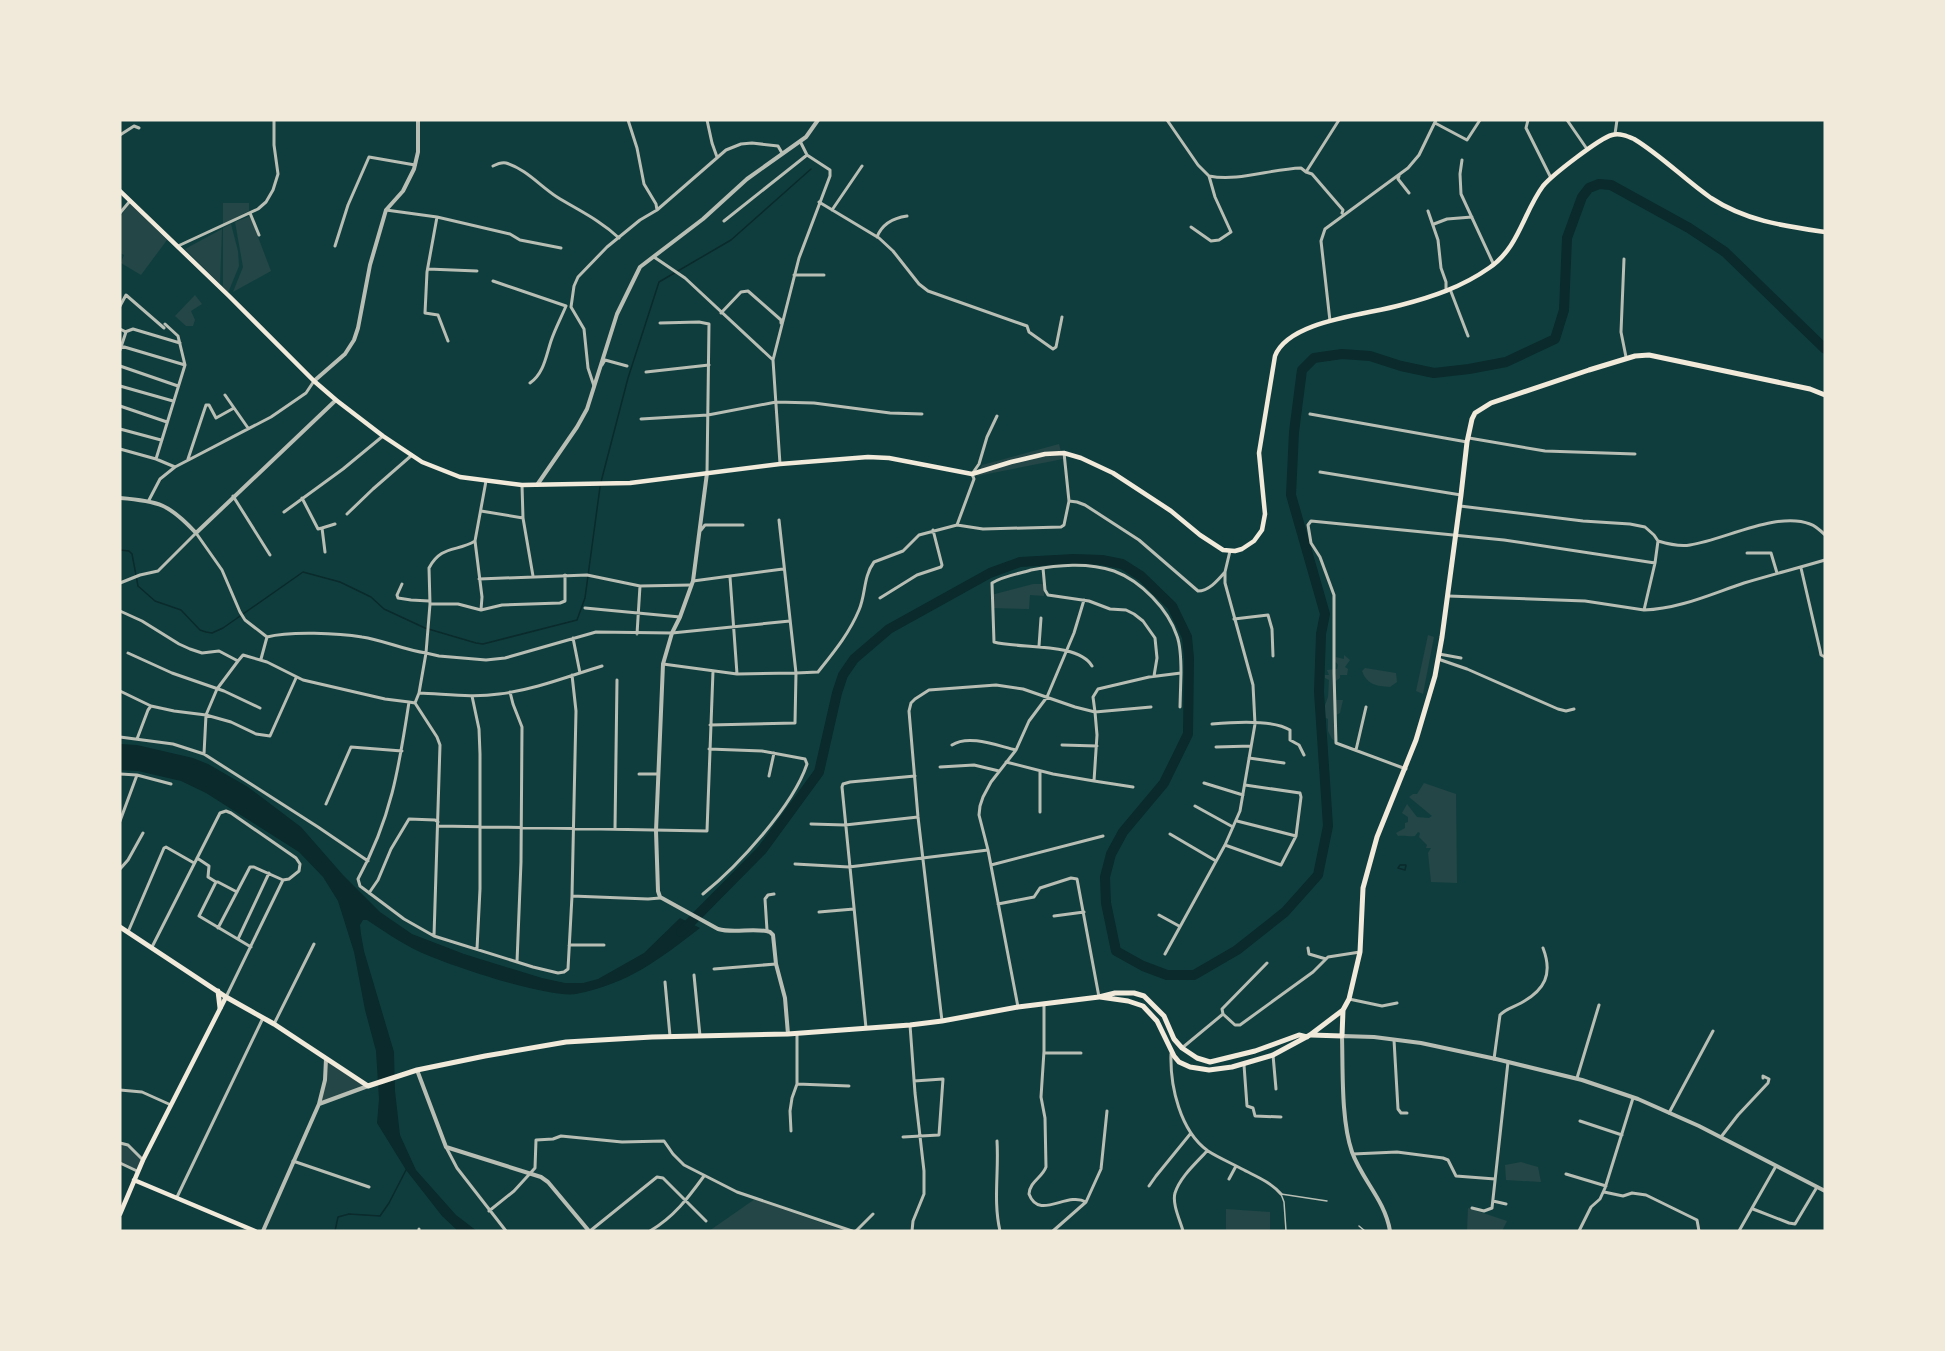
<svg xmlns="http://www.w3.org/2000/svg" width="1945" height="1351" viewBox="0 0 1945 1351" font-family="'Fira Sans',sans-serif">
<rect width="100%" height="100%" fill="#0f3d3e"/>
<!-- green -->
<path fill="#244646" d="M130,203L167,240L141,275L121,263L124,255L120,253V217Z
M223,203H249V211L223,224Z
M250,216L271,271L233,292L243,267L235,222Z
M231,224L238,251L239,266L228,293L223,286V228Z
M222,229L220,284L185,249Z
M195,295L202,304L191,311L195,320L193,326H186L175,316Z
M1059,444L1063,459L977,476L982,465Z
M1033,584H1044V596L1030,595L1029,609L992,608L991,595Z
M1428,635L1434,637L1423,694L1416,691Z
M1344,655L1350,660L1345,667L1348,669L1347,675H1340V678L1334,682L1335,700H1343L1340,713L1336,715L1335,741L1332,739L1328,731V719L1324,717L1323,711L1328,697L1329,680L1325,678V675H1329L1327,670L1337,669L1338,665L1335,661L1336,657L1344,659Z
M1365,668L1396,673L1397,682L1390,687C1377,686 1367,685 1362,671Z
M1424,783L1456,794L1457,883L1431,882L1428,853L1431,848H1426L1427,845L1419,837L1420,833L1418,832L1415,836C1409,837 1405,835 1398,836L1396,833L1405,828V823L1408,822V817L1402,813L1407,804L1417,817L1429,818L1432,816L1409,797L1413,794H1417Z
M327,1061L365,1086L320,1102Z
M120,1143L128,1146L141,1160L137,1171L120,1162Z
M1521,1162L1538,1167L1541,1182L1506,1180L1505,1165Z
M755,1199L844,1231H709Z
M1468,1208L1507,1221L1502,1231H1467Z
M1226,1209L1270,1212V1231H1226Z"/>
<!-- water -->
<path fill="#0a2a2b" d="M120,744L137,745L193,758L208,764L248,787L301,827L343,875L380,912L412,934L464,954L542,978L565,983H583L598,979L644,953L680,918L700,928C660,959 628,984 576,994C549,999 436,962 410,947C395,939 381,929 367,920H363L360,925L361,934L364,951L394,1052L395,1091L400,1135L416,1170L456,1215L477,1231H458L442,1216L406,1170L377,1123L379,1099L376,1051L365,1010L354,952L338,901L323,877L299,852L206,793L181,781L138,771L120,770Z"/>
<g fill="none" stroke-linecap="round" stroke-linejoin="round">
<!-- stream -->
<path stroke="#0a2a2b" stroke-width="1.5" d="M601,482L628,378L659,282L731,240L811,169
M120,550L129,551L132,554L138,586L155,601L181,610L200,630L206,632L212,633L223,628L303,572L340,582L371,597L384,609L425,628L476,643L483,644L577,620L585,598L600,487
M1400,865H1406L1405,870L1398,868Z
M335,1231L338,1217L349,1214L380,1216L389,1203L406,1170"/>
<!-- river -->
<path stroke="#0a2a2b" stroke-width="10" d="M681,932L762,850L819,772L837,693L843,675L854,659L889,629L990,573L1020,562L1074,559L1102,560L1122,564L1141,576L1172,606L1187,637L1189,658L1188,734L1164,783L1123,832L1111,854L1105,877L1106,903L1116,951L1143,966L1167,975H1194L1237,950L1285,912L1318,875L1328,826L1319,692L1321,634L1325,614L1291,495L1294,432L1302,370L1314,358L1342,354L1370,356L1401,366L1434,373L1469,369L1506,362L1555,339L1564,310L1567,238L1582,197L1589,188L1599,184L1611,185L1689,228L1725,252L1825,349"/>
<!-- service -->
<path stroke="#b8beb3" stroke-width="1.5" d="M1359,1226L1365,1231
M1286,1231L1284,1202L1281,1194L1327,1201"/>
<!-- minor -->
<path stroke="#b8beb3" stroke-width="3" d="M628,120L637,148L644,184L656,204L657,210
M707,120L712,143L717,157
M1167,120L1198,165L1209,176C1238,182 1270,169 1301,168L1306,172L1312,174L1343,210L1342,213
M1528,120L1526,128L1551,178
M1567,120L1587,149
M1435,123L1467,140L1480,120
M1615,134L1617,120
M120,135L134,126L139,128
M1462,160L1460,174L1461,194L1493,263
M493,166C497,164 501,162 506,163C526,169 540,186 557,197C578,210 600,220 619,238
M1306,172L1339,120
M1399,176L1398,179L1409,193
M819,202L879,238L893,251L919,284L928,291L1027,326L1029,332L1053,349L1056,347L1062,317
M386,210L437,217L427,272L425,313L438,315L448,341
M832,210L862,166
M1428,211L1438,240L1441,268L1446,282V291
M120,213L130,201
M250,213L259,235
M437,217L510,234L520,240L561,248
M724,221L807,155
M1434,224L1447,219L1472,217
M1191,227L1211,241L1219,240L1231,232L1215,197L1209,176
M877,237C882,224 893,218 907,216
M178,246L258,209L266,202L273,190L278,174L274,145V120
M335,246L348,205L369,157L415,165
M654,257L685,278L773,360
M1624,259L1621,332L1626,357
M428,269L477,271
M794,275H824
M493,281L566,306
M1450,289L1468,336
M120,306L126,295L164,328
M721,313L741,292L748,291L781,320V323
M1330,321L1321,241L1325,229L1408,168L1419,155L1436,120
M660,323L699,322L709,324L707,473
M120,329L126,332L120,350
M125,332L133,329L180,343
M121,346L185,365
M602,365L605,360L627,366
M120,366L178,386
M646,372L709,365
M530,383C544,373 546,356 551,341C555,329 561,318 566,306
M120,386L173,401
M594,386L588,368L584,329L571,307L574,286L578,277L607,247L640,220L657,210L726,150L741,144L752,143L778,146L782,153
M225,395L248,428
M120,406L167,422
M1310,414L1467,442
M641,419L708,415L776,402L814,403L890,413L922,414
M120,429L161,440
M1469,438L1545,451L1635,454
M120,449L156,459L175,467
M156,459L185,365L178,336L165,324
M188,459L206,405H209L216,418L234,408
M780,464L773,360L799,258L830,176V170L807,155L800,141
M1320,472L1461,495
M486,481L475,541C457,552 441,545 429,568L430,604L426,653L439,656L486,660L505,658L596,632L672,633L790,621
M522,485L523,518L533,576
M233,496L270,555
M302,498L318,529L322,528L325,552
M149,500L160,479L175,467L271,417L306,393L314,381
M1069,501L1077,502L1085,505L1139,540L1198,591C1209,591 1218,580 1225,572
M1460,506L1583,521L1630,524L1645,527L1654,535L1658,541L1655,563
M481,511L523,518
M284,512L343,469L383,436
M347,514L373,489L412,455
M957,525L983,529L1061,527L1064,525L1069,501L1064,453
M322,528L335,524
M701,530L705,525H743
M475,541L482,597L481,610
M1658,541C1668,544 1679,547 1690,545C1724,540 1777,511 1810,524C1816,526 1821,531 1825,535
M1747,553H1771L1777,573
M1043,568L1045,590L1048,595L1089,601L1110,609L1126,610L1134,614L1143,621L1155,638L1157,658L1154,676
M1801,568L1820,650L1821,655L1825,657
M730,577L737,674
M479,579L587,575L640,586L691,585
M693,581L783,569
M120,583L140,575L158,571L196,533L222,570L240,612L245,620L267,637C289,631 339,633 362,637C383,640 404,650 426,653L419,693L415,703
M402,584L397,595L398,598L411,600L429,601
M1448,596L1585,601L1644,610C1679,609 1711,594 1744,583C1771,575 1798,568 1825,560
M880,598L917,575L941,567L942,565L933,530
M430,604H458L481,610L502,605L560,603L565,601V575
M585,608L680,617
M120,611L142,621L179,644L190,649L202,653L219,651L238,661L243,655L267,662L303,680L385,699L409,702
M1234,619L1268,615L1272,629L1273,656
M637,634L640,586
M573,638L580,673
M1039,646L1041,618
M128,653L172,673L224,691L260,708
M1439,654L1461,658
M261,659L267,637
M1438,659L1467,669L1558,709L1566,711L1574,709
M663,664L737,674L796,673L779,520
M1092,666C1078,642 1019,649 994,642L992,583C1003,576 1018,574 1031,570C1058,565 1087,562 1114,571C1141,581 1168,609 1177,636C1181,647 1181,661 1181,673
M120,691L151,706
M510,692L513,704L522,727L521,862L517,962
M419,693C446,694 473,698 499,694C534,690 569,676 602,666
M472,696L479,729L480,754V889L477,949
M415,703L409,702C399,768 391,819 358,879L360,886L404,919L434,936L533,967L558,973L564,972L568,969L572,896L576,711L572,675
M415,703L437,737L440,745L434,936
M1151,707L1095,712L1093,697L1098,689L1149,677L1181,673L1180,707
M1212,724C1233,722 1272,719 1290,730V740L1299,745L1304,755
M710,725L795,723L796,673L818,672C833,653 849,634 859,610C866,594 863,577 874,562L903,551L919,535L957,525L974,479L972,474L979,464L987,437L997,416
M120,737L173,744L204,754L318,827L368,861
M137,739L148,710L151,706L174,711L206,715L217,689L238,661
M952,745C969,734 998,746 1016,750
M1062,745L1097,746
M1216,747L1251,746
M1356,750L1366,707
M204,754L206,715L231,722L256,734L270,736L296,678
M1249,758L1284,763
M940,767L974,765L999,771
M1406,769L1336,743L1334,673V595L1320,557L1311,543L1308,525L1311,521L1504,540L1655,563L1644,610
M120,774L137,775L171,784
M639,774H658
M769,776L774,753
M1094,781L1133,787
M1204,783L1243,795
M326,804L351,747L402,751
M1195,806L1233,827
M1040,812V771
M120,821L137,775
M1237,821L1296,836
M811,824L845,825L918,817
M438,826L707,831L713,671
M615,829L617,680
M1170,834L1216,861
M1225,845L1281,865L1296,836L1301,797L1300,793L1245,785
M197,858L209,866L208,877L216,882
M795,864L849,867L988,850
M991,865L1103,836
M120,869L128,860L143,833
M237,892L218,882H216L199,916L251,947
M369,893L378,880L391,849L409,819L435,820L438,822
M703,894C738,866 793,806 807,764L805,759L762,751L709,749
M572,896L648,899L660,898
M998,904L1034,897L1040,888L1071,878L1077,879L1099,997
M819,912L854,909
M1159,915L1179,926
M1054,916L1084,912
M218,928L250,867H254L283,880L226,997
M767,930L765,899L768,895L774,894
M128,932L164,848L166,847L194,863
M238,939L269,873
M569,945H604
M152,947L220,813L226,811L231,813L296,858L300,864L299,871L289,879L283,880
M1308,948L1309,954L1326,959
M1165,954L1225,845L1240,811L1255,724L1253,685L1225,583V572L1230,551
M1267,963L1222,1009L1223,1014L1235,1025H1240L1313,972L1328,957L1360,952
M714,969L776,964
M694,975L700,1036
M665,982L670,1036
M1349,999L1382,1006L1397,1003
M1044,1004V1051L1041,1097L1045,1118L1046,1167C1042,1178 1030,1181 1029,1194C1039,1221 1067,1191 1086,1202L1053,1231
M1018,1007L988,850L979,815L980,806L983,797L991,782L1016,750L1029,721L1047,697L1074,633L1084,600
M942,1021L918,817L909,711L911,703L915,699L929,690L996,685L1023,689L1075,707L1095,712L1097,735L1094,781L1053,774L1006,762
M274,1024L314,944
M910,1025L915,1093L924,1171V1194L913,1221L912,1231
M866,1028L842,787L843,784L850,782L915,776
M1394,1040L1398,1109L1401,1113H1407
M1182,1048L1223,1014
M1044,1053H1081
M1171,1054C1170,1086 1180,1131 1208,1151C1219,1158 1231,1163 1242,1169C1255,1176 1271,1182 1281,1194
M1273,1055L1276,1089
M1494,1059L1500,1015C1505,1009 1514,1007 1521,1003C1545,990 1553,974 1543,948
M1244,1065L1247,1106L1253,1108L1255,1116L1281,1117
M1577,1078L1599,1005
M797,1084L849,1086
M120,1090L142,1092L171,1105
M1669,1113L1713,1031
M1580,1121L1622,1135
M791,1131L790,1111L792,1098L797,1084V1033
M903,1137L939,1135L943,1079L914,1081
M1721,1137L1738,1115L1768,1083L1769,1079L1763,1076V1078
M997,1141C999,1172 993,1201 1000,1231
M120,1143L128,1145L143,1160
M446,1147L457,1168L506,1231
M1353,1154L1397,1152L1443,1158L1448,1160L1456,1176L1495,1179
M293,1161L369,1187
M120,1163L137,1171
M1566,1174L1606,1186
M1229,1179L1236,1166
M1149,1186L1156,1176L1191,1133
M1604,1192L1623,1196L1632,1193L1646,1195L1697,1220L1699,1231
M177,1197L263,1018
M1493,1201L1506,1204
M1086,1202L1101,1169L1107,1111
M1472,1208L1484,1211L1492,1208L1508,1062
M1753,1209L1789,1223L1795,1224L1817,1187
M489,1211L514,1191L535,1168L536,1140L553,1139L561,1136L622,1142L664,1141L673,1154L684,1165L737,1192L852,1231
M419,1231V1229
M590,1231L657,1177L663,1178L706,1221
M650,1231C674,1217 688,1198 704,1176
M856,1231L873,1214
M1183,1231C1180,1220 1172,1204 1175,1193C1180,1177 1196,1163 1207,1151
M1579,1231L1591,1207L1600,1199L1605,1188L1633,1098
M1739,1231L1776,1166"/>
<!-- tertiary -->
<path stroke="#b8beb3" stroke-width="4" d="M314,381L345,354L354,340L358,328L370,265L386,210L403,191L414,169L418,152V120
M707,473L693,581L680,617L672,633L663,664L656,831L658,891L660,897L718,929C735,934 753,927 770,932L773,935L776,964L785,998L788,1034
M537,485L577,427L587,409L617,314L640,267L703,219L747,179L806,137L818,120
M120,498C159,501 169,504 196,533L336,400
M417,1070L446,1147L541,1177L548,1182L589,1231
M319,1104L368,1086
M263,1231L319,1104L325,1080L326,1059
M1390,1231C1385,1200 1362,1180 1352,1152C1341,1120 1343,1071 1342,1036L1374,1037L1421,1043L1496,1059L1582,1080L1638,1099L1699,1126L1825,1191"/>
<!-- secondary -->
<path stroke="#f1e9da" stroke-width="4.5" d="M120,191L229,296L314,381L336,400L383,436L422,462L460,477L522,485L630,483L780,464L868,457L889,458L972,474L1011,462L1045,454L1064,453L1081,458L1113,473L1171,511L1200,535L1223,550L1235,551L1242,549L1254,541L1262,530L1265,514L1259,453L1275,356C1289,320 1367,315 1401,305C1432,297 1462,287 1489,268C1519,248 1523,213 1543,186C1552,175 1600,138 1612,135C1620,133 1627,136 1634,139C1662,156 1685,180 1711,198C1746,221 1784,226 1825,232
M134,1180L255,1231
M120,1214L143,1160L226,997"/>
<!-- trunk -->
<path stroke="#f1e9da" stroke-width="5" d="M120,927L226,997L274,1024L368,1086L417,1070L485,1056L566,1042L652,1037L788,1034L910,1025L942,1021L1018,1007L1099,997L1115,993H1134L1144,996L1164,1016L1174,1039L1182,1048L1197,1058L1210,1062L1255,1051L1299,1035L1307,1037
M218,991L220,1008
M1100,997L1128,1001L1143,1006L1157,1021L1174,1056L1179,1062L1190,1067L1209,1070L1232,1067L1273,1055L1310,1035L1343,1010L1349,999L1360,952L1363,888L1377,837L1416,740L1435,676L1442,637L1461,495L1467,442L1472,419L1475,413L1491,403L1589,370L1635,356L1649,355L1810,389L1825,395
M1311,1035L1342,1036L1343,1010"/>
</g>
<!-- border -->
<rect width="1945" height="1351" fill="none" stroke="#f1e9da" stroke-width="243"/>
</svg>
